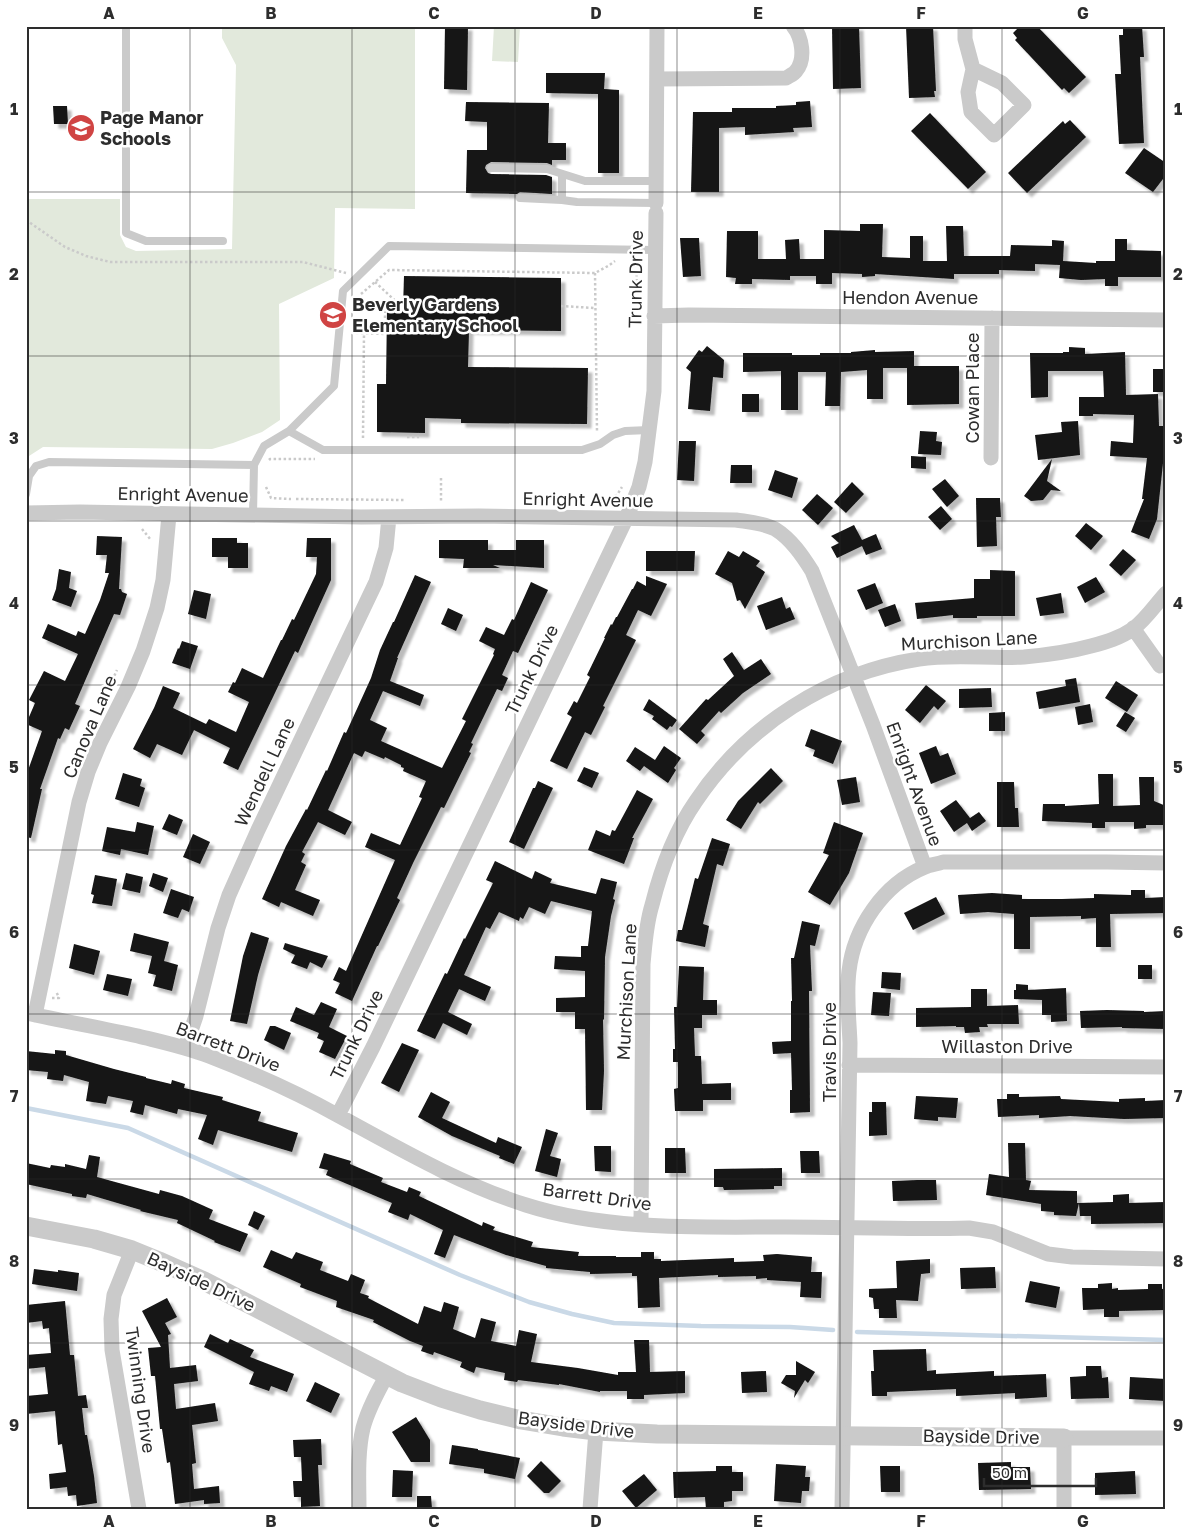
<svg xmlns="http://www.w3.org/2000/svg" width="1192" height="1535" viewBox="0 0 1192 1535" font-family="'Golos Text',sans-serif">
<defs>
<filter id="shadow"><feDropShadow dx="4.5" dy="4.5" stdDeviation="1" flood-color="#0004"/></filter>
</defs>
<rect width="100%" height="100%" fill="#fff"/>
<!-- green -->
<path fill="#e2e9dc" d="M222,26H415V209L335,208L334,278L279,304L280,420L262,432L233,443L212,449L43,447L29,456L26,463V199H120V235L126,247L136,251L232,249L236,65L222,38Z
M494,26L520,27L518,62L492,61Z"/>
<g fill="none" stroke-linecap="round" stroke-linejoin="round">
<!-- stream -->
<path stroke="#cad9e7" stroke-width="4.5" d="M26,1108L128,1128L460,1275L529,1302L572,1314L614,1323L701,1326L790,1327L833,1330
M857,1332L1166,1340"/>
</g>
<!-- building -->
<path fill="#141414" filter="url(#shadow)" d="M445,26H468L467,90L444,89Z
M832,26H859L861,88L833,89Z
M906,26H933L936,91H934L935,97L909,98Z
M1020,26H1037L1086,77L1069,93L1064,88L1062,90L1015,40L1017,38L1013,33Z
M1123,26H1142L1144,57H1140L1144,143L1119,144L1115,74H1121L1119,35H1123Z
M546,73H605L604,89L619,90V173H598V94L546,93Z
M810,101L812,127L793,128L794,132L745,135V127L719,128V192H691L693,112H732V108H776V106L796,105V102Z
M466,102L549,103L548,143H566V160H552V165L547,163L491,162L486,165L485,168L488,173L491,174L546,175L552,177V194L520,192L517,194L466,193L467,150H487V122L465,121Z
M53,106H67L68,124H54Z
M930,113L986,172L968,189L911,131Z
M1070,120L1086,137L1027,193L1008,173L1063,121L1065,124Z
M1144,148L1166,163V175L1153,192L1125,173Z
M860,224H883L882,257L910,258V236H923V261H947L946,226H963L964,256H1010L1011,245L1052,246V240L1064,241L1063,261L1096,263V261H1115V239H1127V250L1161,251V277H1118V286H1105V279L1081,280L1059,278L1060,265L1035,264V271L999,270V274H954V279L875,274V276L862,277V274L832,273V284H816V276H790V280L752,279V284H735L736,278L726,277L727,231H758V259H786L785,240L799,239L800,259H824V230L860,231Z
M680,238H699L701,276L683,277Z
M404,276L561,278V331L469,330L468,367L588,368L587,424L461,423V419L425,418V433L377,432V384H386L387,308H403Z
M707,346L724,360L723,378L713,377L710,411L688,409L691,372L686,368L699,350L702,352Z
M1069,347L1085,348V354L1125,352L1126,395L1158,394L1159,426H1166L1164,454L1157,519L1149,539L1131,532L1144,499H1142L1147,458L1110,456L1111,441L1133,443L1134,415L1093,414V416H1079V397H1104L1103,371H1048V397L1031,398L1030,353H1063V352H1069Z
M875,350V352L914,351V366H959V404L907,405V368H883V399H867V370L841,372L840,406H825L826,372H798V410H781V371L743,372V353H792V355H820V353H851V352Z
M1153,369H1166V392H1153Z
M742,394H759V412H742Z
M1078,421L1080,455L1038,460L1035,435L1062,432L1061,422Z
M920,431L937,432L936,441L942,442L941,455L918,454Z
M679,441H696L694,481L677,480Z
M911,456L926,457V469L911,468Z
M1052,459L1047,481L1061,491L1051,490L1043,500L1031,501L1024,496Z
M731,465H752V483H730Z
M775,470L798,478L792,498L768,490Z
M945,479L959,496L947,507L932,489Z
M852,482L864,494L846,513L834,502Z
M817,494L833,508L818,525L802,510Z
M976,498H1000L1001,517H996L997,546L977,547Z
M941,506L952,519L940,530L928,517Z
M1086,523L1103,536L1091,550L1075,536Z
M854,525L862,540L876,534L882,549L866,555L862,546L837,558L831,547L839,543L831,536Z
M97,536L122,537L119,589H121L122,592L127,594L120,615L114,614L75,704L80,706L69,730L65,728L60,739L58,738L40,789H42L31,838L26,837V776L42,731L26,724L35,703L29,700L44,671L65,681L78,654L42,638L48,624L76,636L78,631L85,634L100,600L109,573H105L107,555H96Z
M212,538H237V543H248V568H228V557H212Z
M307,538H331V580L298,653L295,651L238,770L223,763L230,748L194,730L182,755L157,744L150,758L133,749L154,708L163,686L180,693L173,708L206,724L209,719L236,732L249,702L228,692L233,682L235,683L242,668L263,678L281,640H282L292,619L294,620L316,574L317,557H306Z
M439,540H488V550H516V540H544V568L493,565L500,568H463L464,559L439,558Z
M1123,549L1136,560L1121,576L1109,565Z
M646,551H695L694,571H646Z
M728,551L739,557L743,551L760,561L756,566L765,572L745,609L740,600L737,601L732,583L715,574Z
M59,569L71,572L69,588L77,591L71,607L52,600L56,589Z
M990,570L1015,571V616H977V618H953V615L917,619L915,603L974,598V579H990Z
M415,575L431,582L397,658H398L390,681L424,695L420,706L383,691L370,720L387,728L381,741L442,768L466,721L462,719L494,655L493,654L495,649L479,641L486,627L504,635L512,619L514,620L531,582L548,590L518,653L513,651L502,675L508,678L502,691L497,689L471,743L473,744L469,752L471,753L444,808L441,807L414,861L397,898L400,900L378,946H377L352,1001L335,993L340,983L333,980L339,967L346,971L395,860L365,847L371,833L400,845L422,798L419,797L426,781L403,771L404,768L401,767V765L385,757L384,759L365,751L362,757L354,753L328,810L352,822L345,835L318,822L302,852L305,854L301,862L306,865L295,890L320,900L313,916L281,902L279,907L262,899L286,846L306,809L307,810L326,770L327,771L344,732L346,733L371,678L380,650L393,622H394Z
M646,576L667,584L651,616L638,610L626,635L636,640L603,706L605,707L591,735L585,732L567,769L550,761L572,717L567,714L574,701L577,703L590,677L587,675L605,638H604L611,624L612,625L616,617H617L632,589H633L637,581L646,586Z
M1096,577L1105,592L1085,603L1077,587Z
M875,583L883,603L866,610L857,590Z
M194,590L211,594L206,619L188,614Z
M1061,593L1064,613L1040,616L1036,598Z
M782,597L786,609L790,607L795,619L766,630L757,606Z
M895,604L901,621L885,627L878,610Z
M448,608L463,615L456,631L441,624Z
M182,641L198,646L190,669L172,663L178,648L179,649Z
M732,652L744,670L761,659L771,674L743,693L721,713L719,711L701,731L705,735L697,744L679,729L706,699L708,700L734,676L723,659Z
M1076,678L1080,702L1039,709L1036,692L1066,686L1065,680Z
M1116,681L1138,695L1127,712L1105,698Z
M926,685L946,701L938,710L934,706L920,723L905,710Z
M991,688L992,707L959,708V689Z
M649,699L677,720L672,727L670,726L667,730L652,719L654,716L643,710Z
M1090,704L1093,722L1078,725L1075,707Z
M1005,712V731H989V713Z
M1125,712L1135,718L1126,732L1116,726Z
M811,729L842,741L833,764L813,756L815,750L805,746Z
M664,746L681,758L674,768L676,770L668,783L644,766L640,771L626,761L635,747L655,760Z
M936,746L940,756L948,753L956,774L931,784L919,753Z
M584,767L599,773L592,788L577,781Z
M771,768L783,781L760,804L758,802L741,829L726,820L738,801Z
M123,773L142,779L140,786L145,788L139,807L115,799Z
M1098,774H1113V806L1140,805L1139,777H1154V801L1166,806V825H1146V828L1134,829V822H1105V828H1092V823L1042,821L1043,804H1065V806L1099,804Z
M856,777L860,802L842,805L837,780Z
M538,781L553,788L524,849L509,842L533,788H535Z
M997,782H1014L1015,808H1018L1019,827H997Z
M637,790L653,799L632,838H634L624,864L588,850L596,830L610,836L612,830L615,831Z
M956,800L970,818L979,812L986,821L972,831L967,823L954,832L940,811Z
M169,814L183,820L177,835L162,829Z
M137,822L154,826L148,855L121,849L120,855L102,851L107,827L135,832Z
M834,822L863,833L849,873L830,905L808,892L829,855L823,853Z
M193,834L210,842L200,864L183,857Z
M712,838L730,844L723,866L717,864L703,924L709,926L705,947L676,941L678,930H682L695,878L698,879Z
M495,861L532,879L535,871L552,879L550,883L596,894L601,878L617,882L613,899L615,900L611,916L605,957L604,1019L603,1020L604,1071L602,1110H586L585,1029H575V1012H556V998L585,997V971L554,969L555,956L581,957V946H588L592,911L551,901L545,914L529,907L523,919L520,917L519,921L499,912L490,929L486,927L464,975L491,987L485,1001L459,989L448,1012L472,1024L467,1035L443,1023L435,1039L417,1031L445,973L447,974L464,938L465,939L493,883L486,880Z
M126,873L143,877L140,893L122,889Z
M153,873L168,878L163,892L149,886Z
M95,875L117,879L112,906L92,903L94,895L91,894Z
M171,889L194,897L189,912L182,909L178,918L163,913Z
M1131,890H1145V898L1166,897V913L1110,914L1111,947H1096V918L1081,919V916L1030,917V949H1014V914L988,912L960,914L958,895L992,893L1022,895V899H1062L1094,898V894L1131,895Z
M936,897L945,914L913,930L904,913Z
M802,921L820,925L815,946L810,945L812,991H809L810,1112L790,1113V1090H792L791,1053L773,1054L772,1042L791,1041V1001H792L791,958H794Z
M251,932L269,938L258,975L247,1024L230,1021L243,956Z
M134,933L169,942L164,961L178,965L172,991L153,986L156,975L148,973L152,956L130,951Z
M285,943L328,956L322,968L310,962L307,969L291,963L295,955L283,949Z
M74,944L100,951L94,975L69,968Z
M1138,965H1152V979H1138Z
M679,966L704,967L703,1000H717V1015H702V1028H694L695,1056H701L702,1084L731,1083V1100H703V1111H675L674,1089L678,1088V1062H673V1049H675L674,1007H677Z
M882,972L901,973L900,990L881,988Z
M107,974L132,979L128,996L103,990Z
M1016,984L1028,985V990L1066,988L1067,1021L1051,1022V1015H1042V1000L1014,999V990H1016Z
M971,989H987V1006L1018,1005L1019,1024H987L988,1027H979L980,1032L965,1033L964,1027H956V1026L916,1027V1008L971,1007Z
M873,992L891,993L889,1016L871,1015Z
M321,1002L337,1009L329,1027L347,1036L335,1059L319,1052L324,1041L317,1038L319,1033L290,1021L296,1007L314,1015Z
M1107,1010L1144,1011V1012L1166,1011V1029L1122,1028V1027L1081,1028L1080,1011Z
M270,1026H275L291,1033L284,1050L264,1040Z
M402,1043L419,1050L399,1092L381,1083Z
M55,1050L66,1051V1055L114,1069L146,1077V1078L171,1084L172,1080L185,1084L184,1088L223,1097L222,1100L261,1112L258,1121L298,1133L292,1152L218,1130L213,1145L198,1139L207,1115L178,1109L177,1114L145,1105L143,1115L130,1112L133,1101L108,1096L106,1104L86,1101L89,1082L64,1075L63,1081L47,1079L48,1072L26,1070V1051L55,1054Z
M431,1092L450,1102L442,1118L496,1143L498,1137L522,1147L514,1164L499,1158L500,1156L452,1136L418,1117Z
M1007,1094H1019V1097L1060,1096L1061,1099L1119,1102V1099L1145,1098V1101L1166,1100V1118L1124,1119L1070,1116L1039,1118V1115L998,1117L997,1099H1007Z
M916,1096L958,1098L956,1118L938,1117V1121L914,1119Z
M872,1102H886L887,1135L869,1136V1112H872Z
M546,1129L558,1133L550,1156L561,1159L557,1177L535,1171Z
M1008,1143H1025L1026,1180L1031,1181L1029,1190L1077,1191V1203H1079L1076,1216L1054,1215V1212L1041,1211V1204L986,1195L989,1174L1009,1177Z
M594,1146H611V1172L595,1171Z
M665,1148H685L686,1173H665Z
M800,1151H819L820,1173H801Z
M324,1153L351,1161L350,1164L383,1178L381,1182L407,1192L409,1187L421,1192L419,1196L482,1226L483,1222L495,1227L493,1230L533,1242L531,1247L579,1252L578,1256H616V1257H641V1252H654V1259H661V1261L734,1258V1262L764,1261L763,1255L777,1254L812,1257L811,1272H822L821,1298L800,1297L801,1282L767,1280V1278L756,1279V1276L718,1277V1275L659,1278L660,1307L638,1308L637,1276H632V1273L590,1274V1272L546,1268V1266L506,1255L454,1235L445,1258L434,1254L443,1230L410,1214L408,1220L388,1212L392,1203L326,1175L328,1170L319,1168Z
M89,1155L100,1157L97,1177L159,1194L160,1190L182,1196L213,1210L209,1219L248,1234L240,1252L214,1242L215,1241L177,1223L178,1220L140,1211L141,1210L87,1194L86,1198L72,1196V1194L26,1184V1163L50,1168L51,1165L65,1167V1164L86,1169Z
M782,1168V1186H774V1189L724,1190L723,1187H714V1169Z
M917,1180H936L937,1200L893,1201L892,1181Z
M1129,1194V1203L1166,1202V1223L1091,1224V1216H1080L1079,1203L1113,1202V1195Z
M254,1211L265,1216L258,1230L248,1225Z
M271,1250L292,1259L296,1252L323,1262L320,1270L348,1281L351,1274L365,1280L360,1293L369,1296L368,1298L418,1324L424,1306L441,1312L444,1302L459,1307L453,1329L475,1338L481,1318L496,1322L491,1341L516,1346L519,1330L537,1334L531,1362L578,1368L618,1375V1372H636L634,1340H649L650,1372L685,1371V1393L644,1395V1399H627V1391H600V1392L559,1384V1385L518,1380L517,1382L504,1380L505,1373L476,1367L474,1373L460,1367L462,1362L434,1352L433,1355L421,1351L423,1346L410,1341L373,1322L374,1320L336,1307L337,1301L300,1287L301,1284L263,1267Z
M930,1259V1273L921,1274L918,1301L896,1300L897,1318H879V1309H874L873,1298L869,1297V1289L897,1288L896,1261Z
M995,1267L996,1288L961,1289L960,1268Z
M34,1269L58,1272V1270L79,1273L77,1291L32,1284Z
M1030,1281L1060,1287L1056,1308L1025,1302Z
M1112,1283V1289L1118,1288V1290L1148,1289V1284H1162V1289H1166V1310L1119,1311V1317H1104V1309L1083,1310L1082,1288H1098V1284Z
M167,1298L177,1317L165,1323L171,1334L168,1335L170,1368L196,1365L198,1381L174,1384L176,1409L215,1403L218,1421L192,1425L196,1463L192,1464L194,1489L219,1486L220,1503L204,1504V1500L175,1504L170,1462L167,1463L162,1429H160L155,1376H151L148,1348L161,1347L142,1311Z
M65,1301L70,1355H74L78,1396L86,1395L88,1408H82L85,1435H87L94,1476L97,1503L77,1506L76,1495L68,1496L67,1487L50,1489L49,1474L66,1472L62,1444L58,1445L55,1411L26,1414V1396L48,1394L45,1367L26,1369V1355L51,1353L49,1328L43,1329L42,1321L26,1323V1305Z
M210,1334L228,1343L230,1339L254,1350L250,1357L294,1374L287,1392L271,1386L269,1391L249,1384L254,1372L204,1347Z
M926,1349L927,1371L936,1370V1374L994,1371V1376L1046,1374L1047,1397L1015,1399V1393L956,1396V1389L887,1392V1396H872L871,1371H874L873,1350Z
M796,1361L815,1372L808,1383L805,1380L794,1398L795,1391L781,1383L786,1375H796Z
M1086,1366H1101L1102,1378L1108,1377L1109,1398L1071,1399L1070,1377L1086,1376Z
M766,1371L767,1392L742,1393L741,1372Z
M1130,1377L1166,1379V1401L1129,1399Z
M315,1382L340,1394L331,1413L306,1401Z
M416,1417L430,1440V1462H411L392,1432Z
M321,1439L322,1465H318L320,1506L301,1507V1497H294L293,1481H302L301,1457H294L293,1440Z
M452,1445L478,1449V1450L520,1458L515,1479L484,1473V1469L449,1464Z
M541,1461L561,1481L549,1493H544L527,1476Z
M1011,1462V1467H1030L1031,1489L979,1490L978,1463Z
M776,1464L806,1466L805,1477H810L809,1491H802L801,1503L774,1501Z
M716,1466H732V1472H743V1491H732V1501L724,1502V1509H706L705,1497L674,1498L673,1472L716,1471Z
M880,1466H900V1492H881Z
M393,1470L413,1471L412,1497H392Z
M1135,1471L1136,1494L1095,1495V1473Z
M644,1474L657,1490L636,1508L622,1491Z
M417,1496H431L432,1509H417Z"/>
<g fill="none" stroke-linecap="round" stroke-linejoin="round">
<!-- path -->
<path stroke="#cacaca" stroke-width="2.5" stroke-dasharray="2.5 2.5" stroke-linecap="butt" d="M26,220L65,247L86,256L110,262H303L346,273
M636,259L638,314
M595,273L597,432
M375,282L403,308
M361,294L389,270L595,273L608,266L615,261
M561,306L594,308
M356,333L385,334V310
M407,437H419
M363,438L364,333
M269,460L270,459H315
M441,478V501
M266,487L271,498L291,499
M296,499L406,500
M601,502L617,495L622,487
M142,529L151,540
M106,694L117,670
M52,998H59L56,991"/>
<!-- service -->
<path stroke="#cacaca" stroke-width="8" d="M126,26V233L146,241H223
M491,168L547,169L585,181H656
M562,174V200
M520,198L562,200L577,202L656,203
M289,431L334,386L343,291L389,246L655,250
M26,494L29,476L36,466L49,462L254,465
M253,515L254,465L264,446L289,431L323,450H582L600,444L613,435L625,431L649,430"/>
<!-- minor -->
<path stroke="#cacaca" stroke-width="15" d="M965,26V39L973,69L968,92L971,112L994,135L1024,105L1002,83L973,69
M657,79L786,78C789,76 794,74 796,71C806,59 802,37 793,26
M656,203L657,26
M654,316L689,315L1166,320
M991,458L992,318
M26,513L80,512L361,517L479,516L736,520C749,522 764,523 775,529C791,539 802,555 812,571L873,725L925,867
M1133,628L1160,666
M26,1013C63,1021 101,1028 138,1036C162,1042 186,1047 209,1056C253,1073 298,1093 339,1116C400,1149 460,1184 526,1205C607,1231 702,1227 786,1227C847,1227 908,1230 969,1228L993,1232L1048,1254L1072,1257L1166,1259
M35,1015L79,802L88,772L100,743L128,687L143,651L157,608L163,580L169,515
M185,1048L196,1016L218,928L229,895L258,830L376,582L386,548L389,517
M849,1065L1166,1067
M338,1115L373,1047L626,519L639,487L645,462L654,391L656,213
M641,1224L643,964C645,944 646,924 652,905C661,869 675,831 696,801C747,725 828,673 919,659C954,654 989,659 1024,657C1047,655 1069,652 1091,646C1106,642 1120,638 1133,629C1146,619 1155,605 1166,593
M132,1250L114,1295L111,1319L112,1350L139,1509
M359,1509C359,1482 357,1454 363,1428C368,1409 378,1391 387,1375
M590,1509L596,1431
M842,1509L850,1043C849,1019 846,994 849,971C854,928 883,884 925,867C930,865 937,864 943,862H1107L1166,863
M1064,1509V1438H1166"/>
<!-- tertiary -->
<path stroke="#cacaca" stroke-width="19" d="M26,1226L94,1239L132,1250L159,1261L204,1281L402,1383L441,1398L480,1410L521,1420L563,1427L596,1431L657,1434L1064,1438"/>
</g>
<!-- grid -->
<path fill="none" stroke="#2d2d2d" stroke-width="1" stroke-opacity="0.55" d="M190,26V1509M352,26V1509M515,26V1509M677,26V1509M840,26V1509M1002,26V1509M26,192H1166M26,356H1166M26,521H1166M26,685H1166M26,850H1166M26,1014H1166M26,1179H1166M26,1343H1166"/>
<!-- icons -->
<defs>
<symbol id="school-disc" viewBox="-11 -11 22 22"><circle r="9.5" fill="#d04443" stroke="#fff"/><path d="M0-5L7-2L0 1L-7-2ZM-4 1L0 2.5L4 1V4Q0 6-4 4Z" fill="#fff"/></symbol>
</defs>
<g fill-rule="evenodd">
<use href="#school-disc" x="65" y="112" width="32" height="32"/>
<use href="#school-disc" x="317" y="299" width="32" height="32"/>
</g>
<g text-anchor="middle" stroke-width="5" stroke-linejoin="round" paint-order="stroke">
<!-- poi labels -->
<g font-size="18" font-weight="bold" fill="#2d2d2d" stroke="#fff" text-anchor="start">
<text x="100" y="124">Page Manor<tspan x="100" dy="21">Schools</tspan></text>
<text x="352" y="311">Beverly Gardens<tspan x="352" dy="21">Elementary School</tspan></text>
</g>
<!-- street labels -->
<g font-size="18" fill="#2d2d2d" stroke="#fff">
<text transform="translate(636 279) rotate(-89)" y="6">Trunk Drive</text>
<text x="910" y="304">Hendon Avenue</text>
<text transform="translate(973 388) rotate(-90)" y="6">Cowan Place</text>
<text transform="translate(183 495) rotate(1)" y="6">Enright Avenue</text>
<text transform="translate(588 500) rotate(1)" y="6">Enright Avenue</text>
<text transform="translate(969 641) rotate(-3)" y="6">Murchison Lane</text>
<text transform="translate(532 670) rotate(-64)" y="6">Trunk Drive</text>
<text transform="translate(90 727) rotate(-67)" y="6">Canova Lane</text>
<text transform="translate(265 772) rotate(-65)" y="6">Wendell Lane</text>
<text transform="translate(914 784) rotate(70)" y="6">Enright Avenue</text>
<text transform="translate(627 992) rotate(-87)" y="6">Murchison Lane</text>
<text transform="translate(357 1035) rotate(-64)" y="6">Trunk Drive</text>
<text transform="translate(228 1047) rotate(21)" y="6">Barrett Drive</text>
<text x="1007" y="1053">Willaston Drive</text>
<text transform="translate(830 1052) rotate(-90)" y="6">Travis Drive</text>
<text transform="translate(597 1197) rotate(8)" y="6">Barrett Drive</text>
<text transform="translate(201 1282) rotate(25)" y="6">Bayside Drive</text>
<text transform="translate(140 1390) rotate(82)" y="6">Twinning Drive</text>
<text transform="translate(576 1425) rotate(7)" y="6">Bayside Drive</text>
<text transform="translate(981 1437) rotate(1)" y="6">Bayside Drive</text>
</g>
</g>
<!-- border -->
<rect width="1192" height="1535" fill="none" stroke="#ffffff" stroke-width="55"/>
<!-- scale -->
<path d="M984 1478v8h112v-8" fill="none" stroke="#2d2d2d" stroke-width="2.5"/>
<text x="992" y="1478" font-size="15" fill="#2d2d2d" stroke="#ffffff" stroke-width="4" paint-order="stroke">50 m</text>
<rect x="28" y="28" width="1136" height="1480" fill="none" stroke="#2d2d2d" stroke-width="2"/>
<g font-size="16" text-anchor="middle" font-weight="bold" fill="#2d2d2d">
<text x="109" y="19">A</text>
<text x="271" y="19">B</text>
<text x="434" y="19">C</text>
<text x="596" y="19">D</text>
<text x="758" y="19">E</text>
<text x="921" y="19">F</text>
<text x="1083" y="19">G</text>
<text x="14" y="115">1</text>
<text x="1178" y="115">1</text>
<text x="14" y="280">2</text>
<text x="1178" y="280">2</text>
<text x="14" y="444">3</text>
<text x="1178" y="444">3</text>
<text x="14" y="609">4</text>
<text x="1178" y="609">4</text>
<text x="14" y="773">5</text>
<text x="1178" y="773">5</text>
<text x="14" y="938">6</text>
<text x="1178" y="938">6</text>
<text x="14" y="1102">7</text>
<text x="1178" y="1102">7</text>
<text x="14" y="1267">8</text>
<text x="1178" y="1267">8</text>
<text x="14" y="1431">9</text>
<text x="1178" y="1431">9</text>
<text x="109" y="1527">A</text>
<text x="271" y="1527">B</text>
<text x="434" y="1527">C</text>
<text x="596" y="1527">D</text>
<text x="758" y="1527">E</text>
<text x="921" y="1527">F</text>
<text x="1083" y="1527">G</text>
</g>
</svg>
